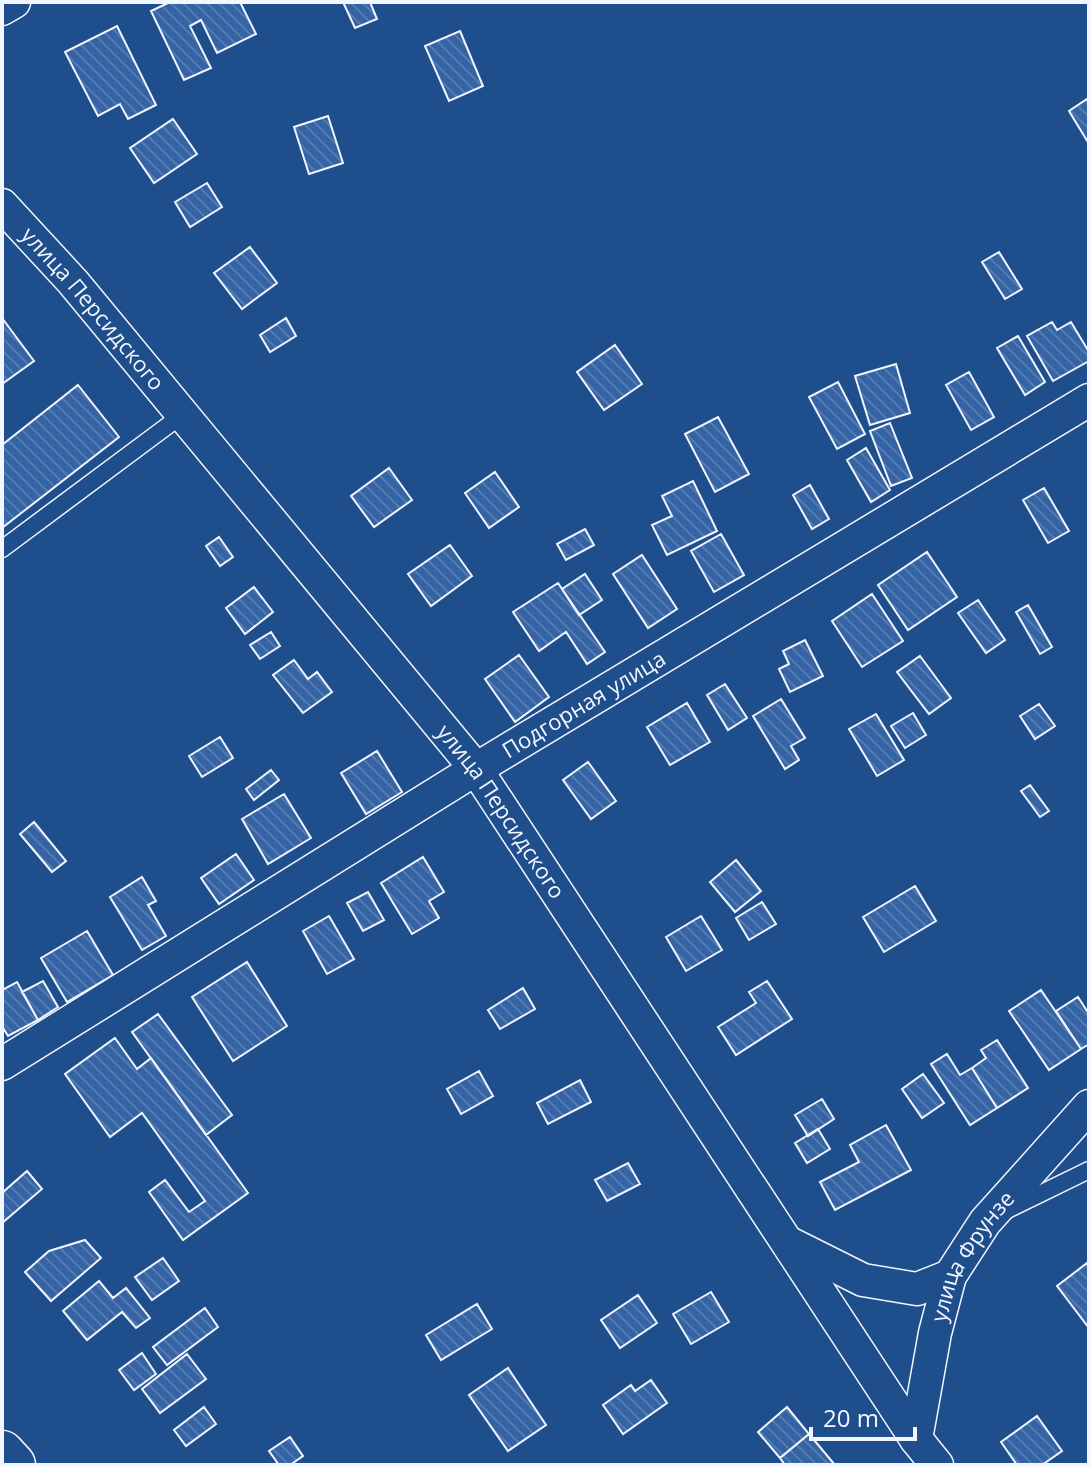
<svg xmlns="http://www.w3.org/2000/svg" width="1091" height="1467" viewBox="0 0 1091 1467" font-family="'Open Sans',sans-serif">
<defs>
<pattern id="building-back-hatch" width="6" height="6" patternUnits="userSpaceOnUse" patternTransform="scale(2)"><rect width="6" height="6" fill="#3563a3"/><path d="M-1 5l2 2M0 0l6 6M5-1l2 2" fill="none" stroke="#537ab1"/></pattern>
</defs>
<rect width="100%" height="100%" fill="#1f4e8c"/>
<!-- building -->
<path fill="url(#building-back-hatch)" stroke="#f2f6ff" stroke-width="2" d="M170,2H240L256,34L217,53L201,20L190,26L211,68L184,80L151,11Z
M343,2H370L377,19L355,28Z
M117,26L156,105L128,119L120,104L98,116L65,52Z
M460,31L483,86L449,101L425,46Z
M1087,99L1089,102V144L1069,111Z
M328,116L343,163L309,174L294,127Z
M173,119L197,154L154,183L130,148Z
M207,183L222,207L190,227L175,202Z
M250,247L277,283L242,309L214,273Z
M999,252L1022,289L1005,299L982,262Z
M2,318L34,361L2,384Z
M286,318L296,336L270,352L260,335Z
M1052,322L1057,330L1071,322L1089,352V361L1053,381L1027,336Z
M1018,336L1045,382L1025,395L997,348Z
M615,345L642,384L604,410L577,372Z
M896,364L910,413L870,425L855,376Z
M969,372L994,417L971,430L946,385Z
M838,382L865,434L837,449L809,397Z
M78,385L119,437L2,528V445Z
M718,417L749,474L715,492L685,434Z
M890,423L912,478L891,486L870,431Z
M866,448L890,490L871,502L847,460Z
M389,468L412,500L374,527L351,496Z
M495,472L519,507L489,528L465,493Z
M693,481L717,531L667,555L652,525L672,516L662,496Z
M810,485L829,519L812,529L793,495Z
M1044,488L1069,531L1048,543L1023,500Z
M585,529L594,545L566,560L557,544Z
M721,534L744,575L714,592L691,551Z
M219,537L233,557L220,566L206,546Z
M450,545L472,576L431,606L408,574Z
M927,552L957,597L908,630L878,585Z
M642,555L677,609L648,628L613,574Z
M585,574L602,600L579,615L562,589Z
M558,583L605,652L587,664L566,632L539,651L513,612Z
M254,587L273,612L245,634L226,608Z
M872,594L903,641L862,667L832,621Z
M978,600L1005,640L986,653L958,613Z
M1028,605L1052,647L1040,654L1016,612Z
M271,632L280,646L260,659L250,645Z
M805,640L823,676L790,692L779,669L789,664L783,651Z
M519,655L549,697L515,722L485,679Z
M920,656L951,698L929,714L897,672Z
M294,660L308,679L317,672L332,692L303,713L273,675Z
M725,684L747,718L728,730L707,695Z
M781,699L805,738L791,746L799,760L785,769L753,716Z
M687,703L710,742L670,765L647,727Z
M1039,704L1055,726L1035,739L1020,716Z
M913,713L926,735L905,748L891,726Z
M876,714L904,760L877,776L849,729Z
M220,737L233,758L202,777L189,756Z
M377,751L402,792L366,814L341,773Z
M588,762L616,801L591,819L563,780Z
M271,770L279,780L254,800L246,789Z
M1030,785L1049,811L1040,817L1021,791Z
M284,794L311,838L268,864L242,819Z
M34,822L66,861L52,872L20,834Z
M236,854L254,880L219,904L201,878Z
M423,857L444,892L429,901L439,918L412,934L381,883Z
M736,860L761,891L735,912L710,882Z
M142,877L156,901L148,905L166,936L142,950L110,897Z
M915,886L936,921L884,952L863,917Z
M368,892L384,920L363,931L347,903Z
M762,902L776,924L749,940L736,918Z
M329,916L354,959L327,974L303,931Z
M701,916L722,950L686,971L666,937Z
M87,931L113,975L67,1002L41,958Z
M247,962L287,1026L233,1061L192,997Z
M43,981L58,1007L38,1020L22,992Z
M767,981L792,1019L736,1055L718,1027L756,1003L749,992Z
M17,982L38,1020L8,1036L2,1026V990Z
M523,988L535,1009L500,1029L488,1010Z
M1041,990L1081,1049L1049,1070L1009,1011Z
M1078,997L1089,1014V1044L1081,1049L1056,1011Z
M158,1014L232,1115L206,1135L132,1032Z
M115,1038L137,1069L151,1058L248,1193L183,1240L149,1192L165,1180L189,1212L205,1201L142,1113L110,1137L65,1074Z
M997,1040L1028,1088L997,1108L972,1068L986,1058L981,1050Z
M947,1054L960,1075L972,1068L997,1108L970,1125L931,1064Z
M479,1071L493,1096L461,1114L447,1089Z
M923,1074L944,1103L922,1118L902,1089Z
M580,1080L591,1102L548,1124L537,1103Z
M822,1099L834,1119L808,1136L795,1115Z
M886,1125L911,1170L835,1210L820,1182L859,1162L850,1145Z
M818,1129L830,1149L807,1163L795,1143Z
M628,1163L640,1184L607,1201L595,1180Z
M27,1171L42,1189L2,1223V1193Z
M85,1240L101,1258L51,1301L25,1272L49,1251Z
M163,1258L179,1281L152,1300L135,1277Z
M1087,1263L1089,1266V1328L1057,1286Z
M99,1281L113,1298L126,1288L150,1318L136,1328L122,1312L87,1340L63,1311Z
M711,1292L729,1322L691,1344L673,1314Z
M638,1295L657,1323L620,1348L601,1320Z
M477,1304L492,1329L441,1360L426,1335Z
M205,1308L218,1327L167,1365L153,1347Z
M142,1353L156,1374L134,1390L119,1370Z
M187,1354L206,1379L160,1413L142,1389Z
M508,1368L546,1425L508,1451L469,1395Z
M651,1380L667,1403L623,1434L603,1405L631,1385L635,1391Z
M204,1407L216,1424L186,1446L174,1430Z
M787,1407L809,1434L780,1458L758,1432Z
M1037,1416L1062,1451L1042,1465H1017L1001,1442Z
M809,1434L835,1465H785L780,1458Z
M290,1437L303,1456L290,1465H279L269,1451Z"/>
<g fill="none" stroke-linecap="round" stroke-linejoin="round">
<defs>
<path id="service" d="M2,549L182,415
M1007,1210L1089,1170"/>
<g id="minor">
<path d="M2,9L14,2"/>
<path id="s1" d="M2,205L73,282L476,769L916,1439L937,1465"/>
<path id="s2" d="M2,1064L476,769L1089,400"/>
<path d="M789,1243L863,1280L917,1289L950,1276"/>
<path id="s3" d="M916,1439L935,1333L950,1276L985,1222L1089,1106"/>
</g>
<path id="secondary" d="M2,1453L13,1465"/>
</defs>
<!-- service casing -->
<use href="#service" stroke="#f2f6ff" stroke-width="19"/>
<!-- minor casing -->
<use href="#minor" stroke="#f2f6ff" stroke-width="35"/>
<!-- secondary casing -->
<use href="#secondary" stroke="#f2f6ff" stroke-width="47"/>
<!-- service -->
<use href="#service" stroke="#1f4e8c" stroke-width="16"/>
<!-- minor -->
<use href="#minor" stroke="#1f4e8c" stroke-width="32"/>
<!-- secondary -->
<use href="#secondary" stroke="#1f4e8c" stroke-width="44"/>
</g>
<g text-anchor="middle" stroke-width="6" stroke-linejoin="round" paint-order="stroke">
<!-- street labels -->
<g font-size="22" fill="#f2f6ff" stroke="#1f4e8c">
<text dy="8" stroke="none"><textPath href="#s1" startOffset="138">улица Персидского</textPath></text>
<text dy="8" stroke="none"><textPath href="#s2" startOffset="684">Подгорная улица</textPath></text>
<text dy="8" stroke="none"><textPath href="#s1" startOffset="786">улица Персидского</textPath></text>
<text dy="8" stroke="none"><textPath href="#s3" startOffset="194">улица Фрунзе</textPath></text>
</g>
</g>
<!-- border -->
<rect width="1091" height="1467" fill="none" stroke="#f2f6ff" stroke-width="8"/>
<!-- scale -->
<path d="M811 1427v12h104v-12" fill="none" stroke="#f2f6ff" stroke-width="4"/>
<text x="823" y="1427" font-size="24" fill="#f2f6ff" stroke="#1f4e8c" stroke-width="6" paint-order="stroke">20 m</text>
</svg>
